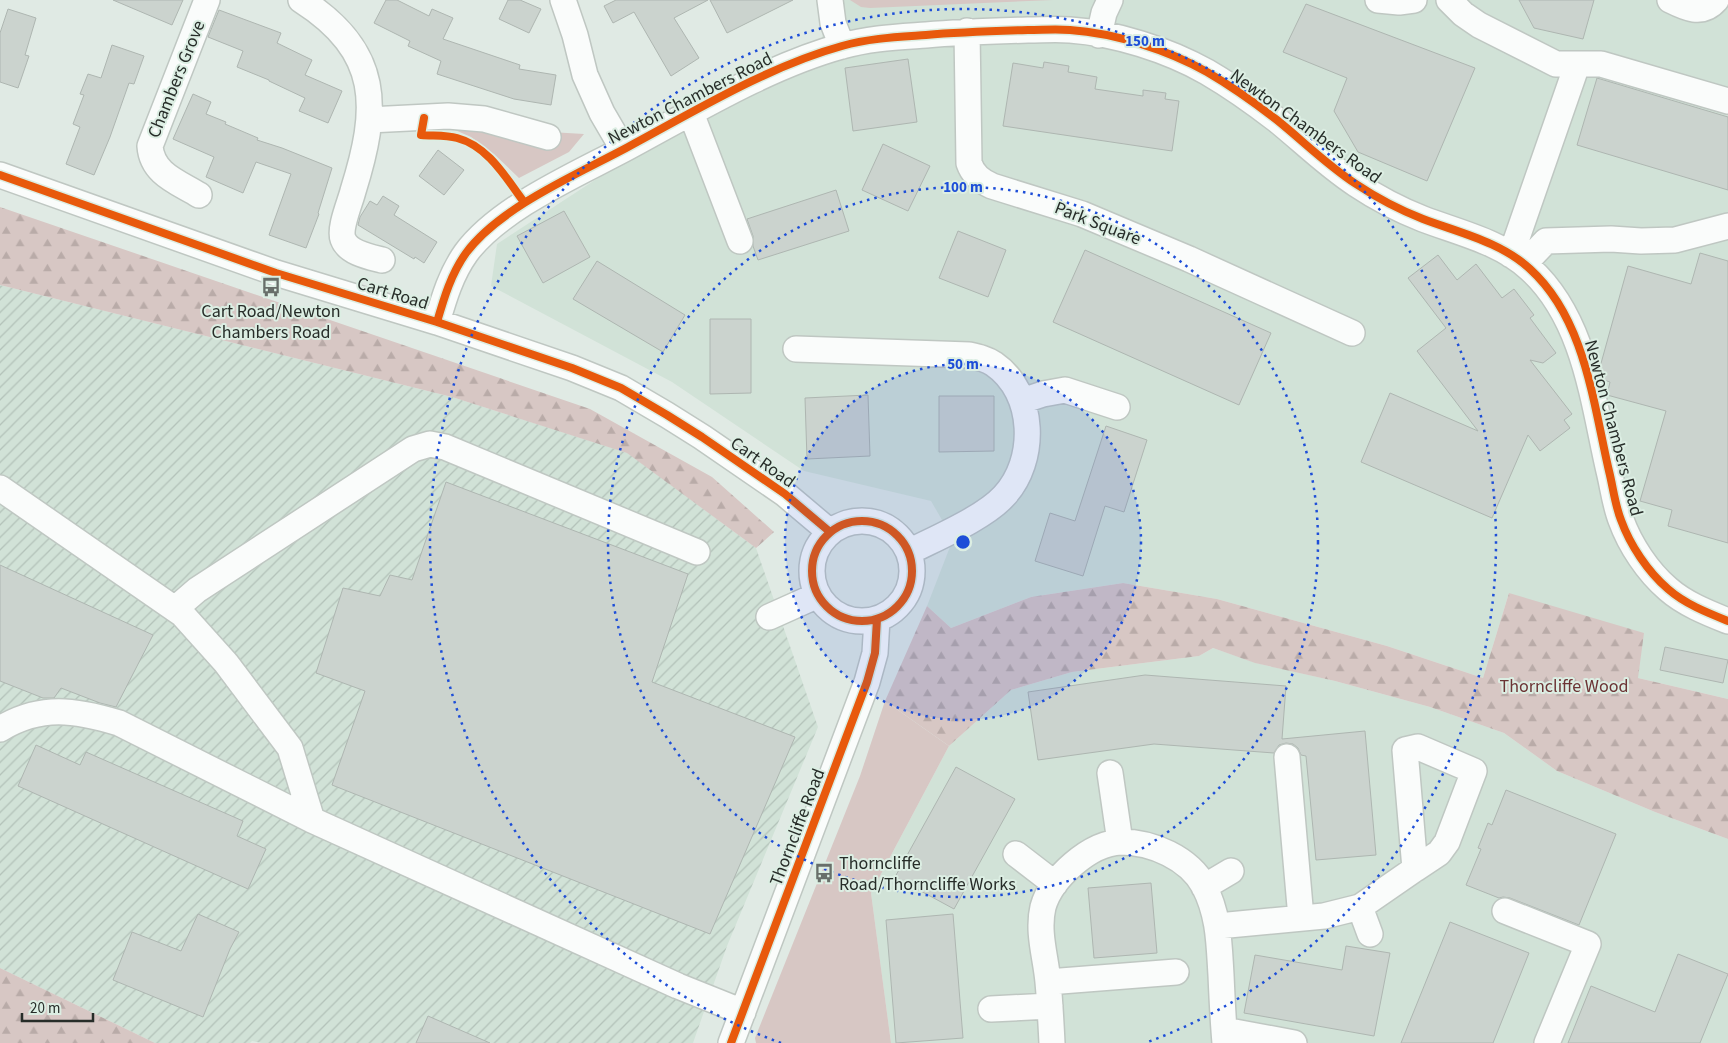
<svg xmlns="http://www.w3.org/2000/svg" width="1728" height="1043" viewBox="0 0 1728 1043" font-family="'Source Sans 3',sans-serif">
<defs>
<pattern id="industrial-furrows" width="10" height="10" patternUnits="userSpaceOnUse" patternTransform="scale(1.25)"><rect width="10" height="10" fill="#d1e2d7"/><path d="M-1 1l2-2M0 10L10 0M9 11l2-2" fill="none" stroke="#b3c2b9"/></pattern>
<pattern id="forest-firs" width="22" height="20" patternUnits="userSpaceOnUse" patternTransform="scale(1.25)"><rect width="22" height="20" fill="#d7c7c4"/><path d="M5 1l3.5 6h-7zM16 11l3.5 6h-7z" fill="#b9aba8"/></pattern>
</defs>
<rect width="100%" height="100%" fill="#e0eae4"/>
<!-- built -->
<path fill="#d1e2d7" d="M828,0H1728V699L1638,678L1509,593L1483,678L1387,646L1217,599L1123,583L1031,597L951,628L927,606L953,539L931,501L804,471L672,382L491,286L497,244L664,135L821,45Z
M1213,648L1256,663L1335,681L1430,707L1504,733L1557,771L1655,812L1728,839V1043H891L871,893L949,746L1011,690L1072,672L1199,656Z"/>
<!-- industrial -->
<path fill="url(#industrial-furrows)" d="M0,285L452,397L628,453L756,548L818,727L727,946L693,1043H262L252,1041L250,1043H155L0,968Z"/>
<!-- green -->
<path fill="#d7c7c4" d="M850,0H1053L870,8L861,7Z
M446,126L584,134L569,152L519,178L494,154L471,137Z
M885,701L949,746L871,893L891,1043H756L755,1038L860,776Z"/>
<!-- forest -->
<path fill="url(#forest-firs)" d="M0,207L590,409L712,477L774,532L756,548L627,453L452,397L0,285Z
M1123,583L1217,599L1387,646L1483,678L1509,593L1644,633L1638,678L1728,699V839L1655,812L1557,771L1504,733L1430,707L1335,681L1255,663L1213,648L1199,656L1072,672L1011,690L949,746L885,701L927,606L951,628L1031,597Z
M0,968L155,1043H0Z"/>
<!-- building -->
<path fill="#cbd3ce" stroke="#aeb6b1" d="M113,0H183L172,25Z
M386,0H397L429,16L432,9L453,18L443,39L520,65L519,69L556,75L551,105L514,99L437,74L441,61L408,46L410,41L374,23Z
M508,0H520L541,9L529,33L499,19Z
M616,0H708L674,18L699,58L671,76L634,12L613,23L604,6Z
M710,0H793L727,33Z
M1519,0H1594L1583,39L1534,28Z
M1306,4L1475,68L1427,181L1358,152L1334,111L1347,78L1283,52Z
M8,9L36,18L25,55L29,56L18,88L0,82V33Z
M219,10L281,33L277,43L312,60L305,75L342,91L328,123L299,111L305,98L269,81V80L237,67L243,51L208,37Z
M112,45L144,56L134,84L129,83L110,137L94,175L66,164L80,127L73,124L84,95L80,94L88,74L101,78Z
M908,59L917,122L853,131L845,68Z
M1044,62L1069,66L1068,72L1097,77L1095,89L1143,96V90L1166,93L1165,99L1179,101L1172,151L1003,126L1013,63L1043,68Z
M1597,78L1728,117V190L1577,145Z
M193,94L211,102L206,114L226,122L225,124L258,138L257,140L282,148L332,168L318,213L319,214L306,248L269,235L291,174L256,162L243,193L206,177L214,157L173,139Z
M883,144L930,166L908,211L862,190Z
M438,150L464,170L444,195L419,176Z
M836,190L849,231L758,260L753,246V236L747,219Z
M383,196L399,206L394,215L437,242L424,263L415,257L414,259L358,225L360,217L370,201L377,205Z
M564,211L590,257L543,283L517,236Z
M958,231L1006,250L988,297L939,278Z
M1085,250L1271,333L1239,405L1053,322Z
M1700,253L1728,261V543L1668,526L1672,510L1640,501L1666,411L1607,395L1610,382L1604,380L1600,367L1628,266L1691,284Z
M1438,255L1457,280L1476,264L1502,298L1514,289L1534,315L1530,318L1556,353L1543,363L1530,360L1572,414L1564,420L1570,428L1540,451L1528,435L1492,518L1361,462L1390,393L1478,431L1417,351L1446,328L1408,278Z
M597,261L685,315L663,352L573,299Z
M710,319H751V393L710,394Z
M868,395L870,456L807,459L805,398Z
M939,396H994V451L939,452Z
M1106,426L1147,440L1124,512L1105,506L1083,576L1035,561L1050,513L1075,521Z
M446,482L688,574L652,682L795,737L710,934L332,785L365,691L316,673L343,588L380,596L390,575L412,580Z
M0,565L153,635L116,707L100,703L61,688L54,698H43L0,681Z
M1665,647L1728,660L1723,683L1660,670Z
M1145,675L1286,686L1282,739L1365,731L1376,855L1316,860L1306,756L1301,755L1298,748L1293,744L1286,743L1279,745L1274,753L1154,744L1038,760L1028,692Z
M36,745L80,765L86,752L243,821L237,836L266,849L248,889L18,786Z
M956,767L1015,799L954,909L895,877Z
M1506,790L1616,834L1579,925L1510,898L1503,897L1499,898L1466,885L1481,849L1478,848L1488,823L1492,825Z
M1151,883L1157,953L1094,958L1088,888Z
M198,914L239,932L230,949L203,1017L113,980L132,932L181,951Z
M953,914L963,1038L896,1043L886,920Z
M1450,922L1529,953L1493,1043H1401Z
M1346,946L1390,953L1374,1036L1244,1013L1255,955L1342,970Z
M1678,954L1728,974L1700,1043H1568L1591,986L1655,1012Z
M428,1016L490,1043H416Z"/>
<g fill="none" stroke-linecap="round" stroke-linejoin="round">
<defs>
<path id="minor" d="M301,0C382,52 379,108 353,191C350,203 339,228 343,239C348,253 370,257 382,260
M563,0L575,35L585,75L602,113L623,149
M830,0L833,23L842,46
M1378,0L1399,2L1414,0
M1449,0L1463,14L1479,25L1556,64H1601L1728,101
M1670,0C1686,8 1702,16 1716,0
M967,31L969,163C973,175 981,181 992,186L1082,214L1189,259L1352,333
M1099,35L1104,13L1110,0
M691,113L740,241
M369,120L448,116L484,119L548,137
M0,175L276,273L437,322L572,368L621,388L667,415L702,437L785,494L830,532
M199,195C178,182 152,174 150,146L207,0
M1511,255L1577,65
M1524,264L1546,241L1611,239L1641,241L1675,240L1728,226
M437,322C444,298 451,274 466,253C500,207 578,174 628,147C695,111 769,66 842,46C870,38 898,37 926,35C960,32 994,31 1028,30C1042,30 1056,29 1070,30C1115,33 1168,50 1207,72C1231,86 1255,103 1277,120C1303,141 1327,165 1356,184C1377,198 1400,210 1423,219C1460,233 1501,242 1530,269C1585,319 1593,402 1609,471C1613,487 1615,505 1621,520C1630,545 1648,572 1668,589C1685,604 1708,613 1728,621
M796,349L969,355C978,357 987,359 994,364C1036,393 1037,461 1004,496C984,518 936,538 909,552
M1022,401L1043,394L1065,390L1117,407
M0,488L182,614L226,663L290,748L312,820
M812 571a50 50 0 1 1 100 0a50 50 0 1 1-100 0Z
M175,609L197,590L413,449L430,444L445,447L697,552
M769,617L818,595
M0,729C41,704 76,710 119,723L312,820L678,986L743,1012
M1287,757L1301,918
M1110,773L1120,842
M1016,854L1055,884
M1204,887L1231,871
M1360,907L1370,934
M1505,911L1588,944L1547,1043
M1218,926L1324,916L1360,907L1415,869L1405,750L1418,747L1474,771L1447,842L1439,853L1415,869
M1048,982L1176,972
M991,1009L1050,1006
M1224,1030L1294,1043
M731,1043L867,682L875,653L877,619
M1052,1043C1051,1023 1050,1003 1048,982C1046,958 1037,932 1043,907C1051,878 1090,843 1121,842C1152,842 1189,858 1204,886C1219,915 1219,943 1221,975C1222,998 1223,1020 1225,1043"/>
</defs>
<!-- minor casing -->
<use href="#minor" stroke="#bfc7c2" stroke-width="28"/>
<!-- minor -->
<use href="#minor" stroke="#fafcfb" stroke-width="25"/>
<defs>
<path id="cycleway" d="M424,118L421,135C433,136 446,135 457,138C488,146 506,178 524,202
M0,175L276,273L437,322L572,368L621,388L667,415L702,437L785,494L830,532
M437,322C444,298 451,274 466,253C500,207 578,174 628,147C695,111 769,66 842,46C870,38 898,37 926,35C960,32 994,31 1028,30C1042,30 1056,29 1070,30C1115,33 1168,50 1207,72C1231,86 1255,103 1277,120C1303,141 1327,165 1356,184C1377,198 1400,210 1423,219C1460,233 1501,242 1530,269C1585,319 1593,402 1609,471C1613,487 1615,505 1621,520C1630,545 1648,572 1668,589C1685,604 1708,613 1728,621
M812 571a50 50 0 1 1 100 0a50 50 0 1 1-100 0Z
M731,1043L867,682L875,653L877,619"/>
</defs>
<!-- cycleway casing -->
<use href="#cycleway" stroke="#dceee3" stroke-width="11"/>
<!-- cycleway -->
<use href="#cycleway" stroke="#e8590c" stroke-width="8"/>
</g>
<!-- distance rings -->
<circle cx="963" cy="542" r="178" fill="#1d4ed8" fill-opacity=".12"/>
<g fill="none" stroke="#1d4ed8" stroke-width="2.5" stroke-dasharray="2.5 5">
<circle cx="963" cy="542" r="178"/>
<circle cx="963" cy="542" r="355"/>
<path d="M781 1043A533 533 0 1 1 1145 1043"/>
</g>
<!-- icons -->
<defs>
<symbol id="bus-bare" viewBox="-9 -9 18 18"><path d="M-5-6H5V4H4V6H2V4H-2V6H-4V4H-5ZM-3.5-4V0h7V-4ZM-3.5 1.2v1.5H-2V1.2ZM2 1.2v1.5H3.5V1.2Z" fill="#686f6a" stroke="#dceee3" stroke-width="2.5" paint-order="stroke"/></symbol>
</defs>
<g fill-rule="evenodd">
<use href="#bus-bare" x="257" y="273" width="28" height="28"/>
<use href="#bus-bare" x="810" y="859" width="28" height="28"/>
</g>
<g text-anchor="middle" stroke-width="4" stroke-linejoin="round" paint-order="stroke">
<!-- street labels -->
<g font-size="18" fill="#272d29" stroke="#dceee3">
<text transform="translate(176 79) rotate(-68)" y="6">Chambers Grove</text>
<text transform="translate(690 98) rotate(-27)" y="6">Newton Chambers Road</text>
<text transform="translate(1306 126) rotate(36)" y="6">Newton Chambers Road</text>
<text transform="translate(1098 223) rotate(21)" y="6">Park Square</text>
<text transform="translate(393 293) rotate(17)" y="6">Cart Road</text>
<text transform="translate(1614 428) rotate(75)" y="6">Newton Chambers Road</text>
<text transform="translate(763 462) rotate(35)" y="6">Cart Road</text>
<text transform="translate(797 827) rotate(-69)" y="6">Thorncliffe Road</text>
</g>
<!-- poi labels -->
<g font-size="18" fill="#272d29" stroke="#dceee3">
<text x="271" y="317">Cart Road/Newton<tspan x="271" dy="21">Chambers Road</tspan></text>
<text x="839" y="869" text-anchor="start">Thorncliffe<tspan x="839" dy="21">Road/Thorncliffe Works</tspan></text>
</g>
<!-- park labels -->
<g font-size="18" fill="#6c3435" stroke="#dceee3">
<text x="1564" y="692">Thorncliffe Wood</text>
</g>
</g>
<circle cx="963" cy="542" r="8" fill="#1d4ed8" stroke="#dceee3" stroke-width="2.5"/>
<g font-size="15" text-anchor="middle" font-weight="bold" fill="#1d4ed8" stroke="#dceee3" stroke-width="4" stroke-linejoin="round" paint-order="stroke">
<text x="1145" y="46">150 m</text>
<text x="963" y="192">100 m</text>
<text x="963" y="369">50 m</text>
</g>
<!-- scale -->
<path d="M22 1013v8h71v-8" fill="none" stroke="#272d29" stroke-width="2.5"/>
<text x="30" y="1013" font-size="15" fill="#272d29" stroke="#dceee3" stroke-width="4" paint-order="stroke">20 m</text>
</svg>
